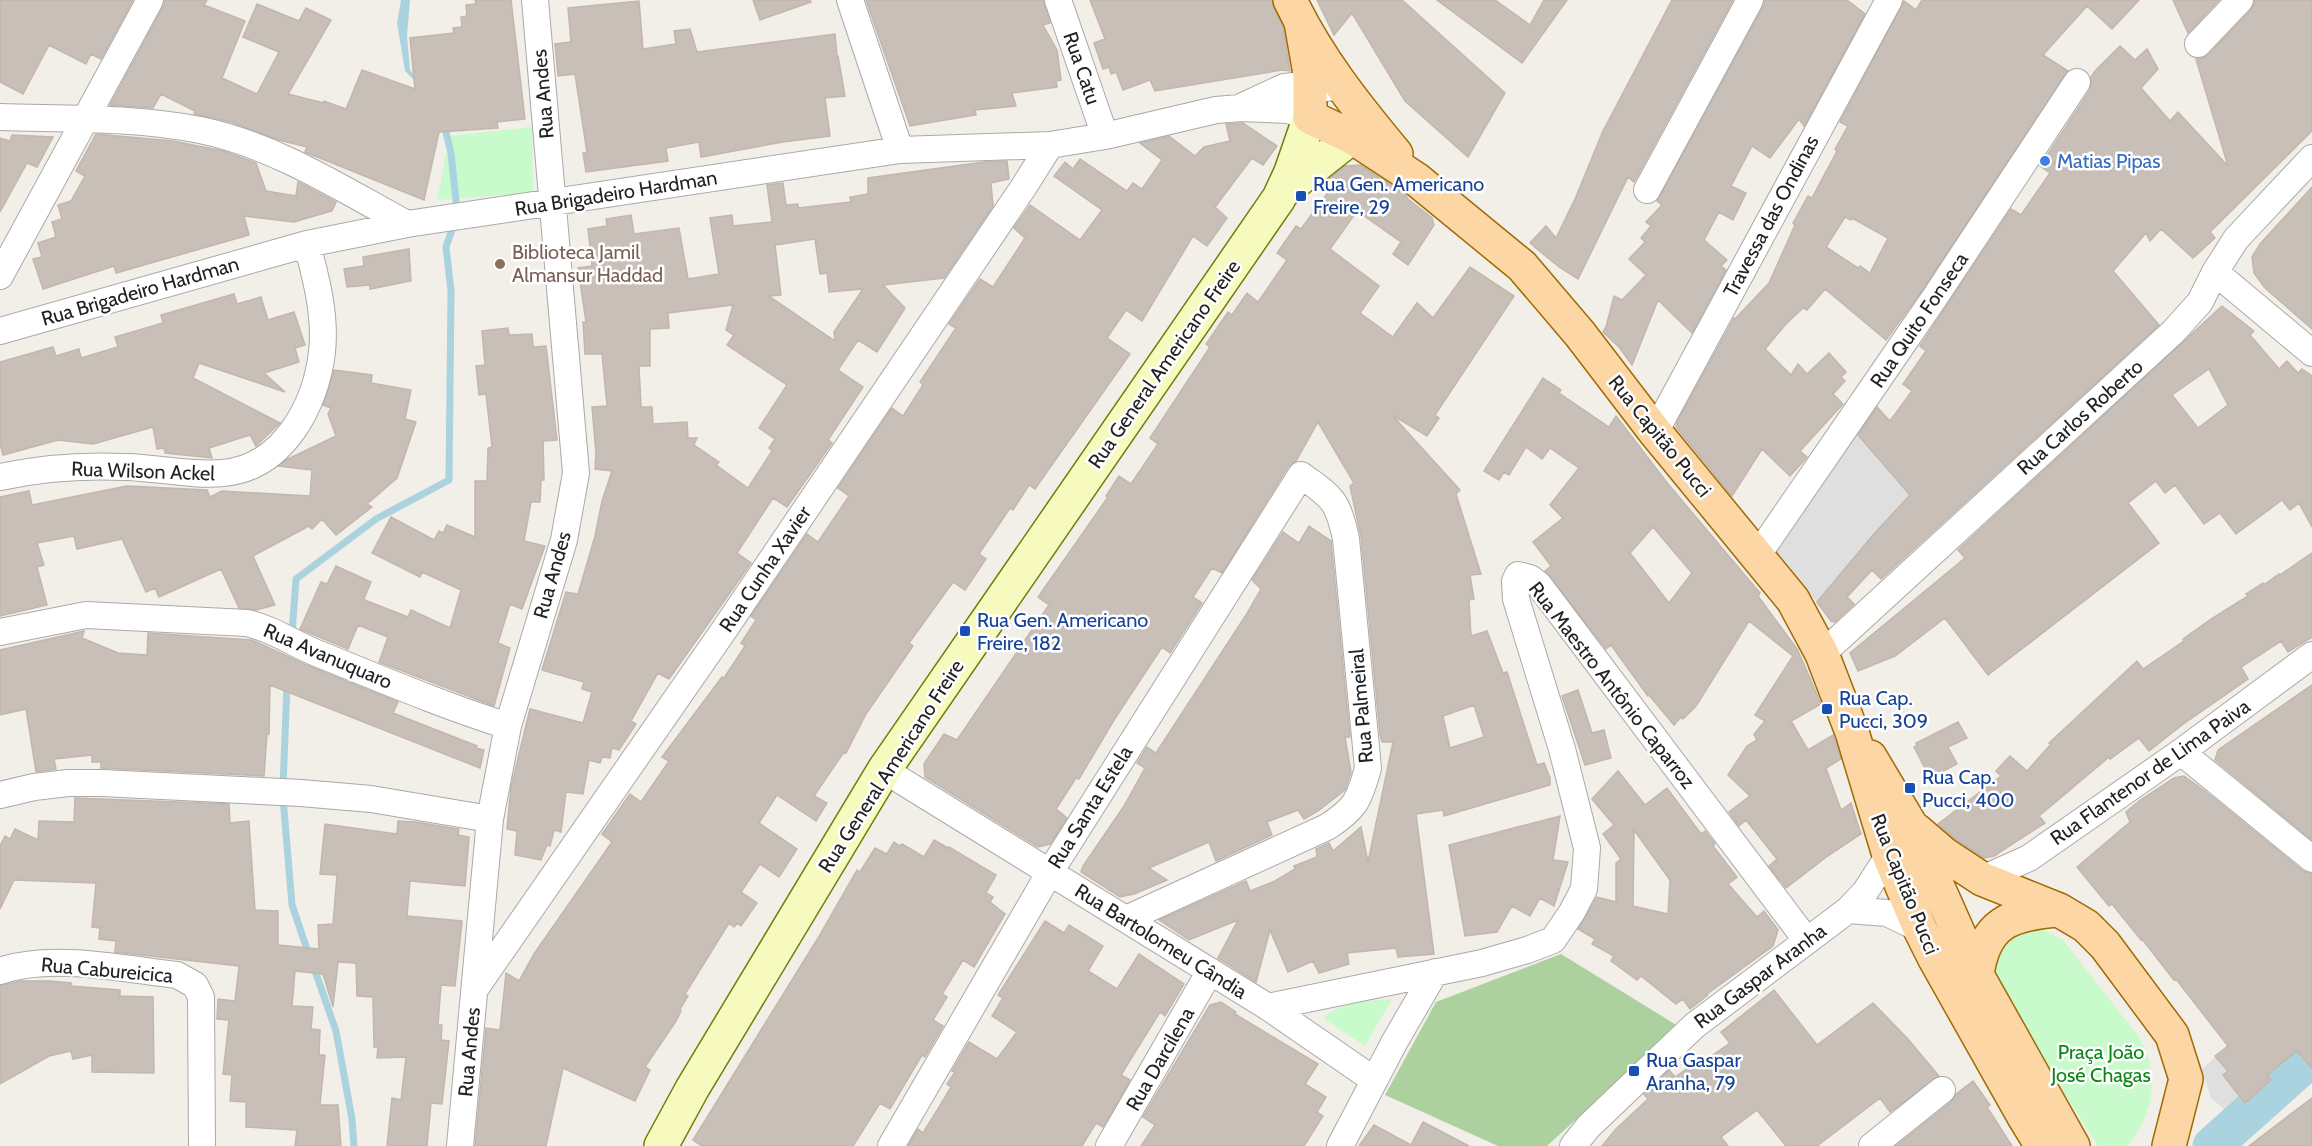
<svg xmlns="http://www.w3.org/2000/svg" width="2312" height="1146" viewBox="0 0 2312 1146" font-family="Cabin,sans-serif">
<rect width="100%" height="100%" fill="#f2efe9"/>
<!-- residential -->
<path fill="#e0dfdf" d="M1853,429L1910,495L1869,540L1817,602L1777,556L1772,548Z
M2312,965V1061L2272,1097L2239,1122L2211,1098L2202,1069Z"/>
<!-- forest -->
<path fill="#add19e" d="M1561,954L1678,1026L1547,1146H1498L1385,1095L1436,1002Z"/>
<!-- park -->
<path fill="#c8facc" d="M532,127L533,193L437,200L450,136Z
M2032,929L2045,930L2063,940L2139,1037C2161,1077 2154,1110 2128,1146H2098L2006,1002L1993,968C2002,945 2006,935 2032,929Z
M1392,999L1365,1046L1324,1019C1340,1000 1370,1001 1392,999Z"/>
<!-- water -->
<path fill="#aad3df" d="M401,0H410L407,36L410,70L433,99L405,71L397,23Z"/>
<g fill="none" stroke-linecap="round" stroke-linejoin="round">
<!-- stream -->
<path stroke="#aad3df" stroke-width="7" d="M444,124L451,153L457,210
M292,634L296,579L376,519L449,480L451,291L446,247L454,224
M283,787L287,684
M283,798L292,905L309,955
M313,965L336,1031L352,1119L354,1146"/>
<!-- river -->
<path stroke="#aad3df" stroke-width="39" d="M2212,1146L2312,1057"/>
</g>
<!-- building -->
<path fill="#c7bfb8" stroke="#c4b6ab" stroke-width="1.5" fill-rule="evenodd" d="M0,0H133L101,59L91,54L86,64L49,45L23,94L0,82Z
M165,0H207L204,5L245,21L222,78L257,94L279,52L243,37L257,4L299,21L306,8L331,20L288,94L324,103V101L346,109L362,70L415,89L410,38L454,33L453,28L462,27L461,17L467,16L466,5L476,4L475,0H511L525,119L497,122L498,128L439,132L424,200L305,152L307,147L279,140L231,122L194,114L195,111L161,94L153,108L110,105L163,7Z
M753,0H810L811,2L760,20Z
M866,0H1043L1050,23L1043,25L1057,50L1061,80L1056,81L1057,87L1012,93L1016,106L975,110L976,115L910,126Z
M1090,0H1271L1283,27L1290,71L1282,70L1155,91L1150,80L1123,90L1116,72L1111,74L1109,67L1103,69L1094,43L1105,39Z
M1317,0H1402L1505,93L1468,157L1405,101L1352,13L1334,35Z
M1437,0H1495L1530,25L1544,0H1567L1522,63Z
M1672,0H1733L1634,182L1628,177L1578,279L1559,267L1530,243L1546,226L1556,238L1575,199L1603,131Z
M1765,0H1847L1865,14L1804,126L1799,119L1770,158L1752,146L1731,186L1746,193L1733,220L1719,212L1704,240L1727,260L1721,266L1726,270L1692,333L1658,300L1632,365L1619,347L1603,332L1606,327L1614,296L1622,300L1646,275L1629,259L1645,242L1641,238L1651,226L1646,222L1662,205L1657,201L1763,7Z
M1922,0H2139L2112,29L2087,6L2043,55L2068,71L1923,289L1886,340L1825,289L1807,310L1803,308L1786,324L1765,349L1791,375L1798,364L1807,374L1829,353L1846,372L1841,377L1845,381L1833,394L1843,404L1800,451L1807,457L1790,476L1762,449L1732,496L1676,427L1677,422L1734,318L1735,319L1769,283L1795,225L1793,223L1808,196L1812,198L1837,151L1835,149L1848,126L1840,122L1904,1L1916,10ZM1845,217L1851,220L1852,218L1888,238L1870,273L1860,266L1858,268L1826,247Z
M2173,0H2219L2188,33Z
M2255,0H2312V131L2210,232L2215,238L2193,258L2161,229L2150,241L2146,233L2113,271L2159,325L1881,579L1872,570L1847,597L1854,604L1835,622L1831,621L1817,602L1873,535L1910,495L1858,435L1877,407L1890,421L1912,391L1903,384L1926,351L1920,346L2011,209L2021,215L2050,173L2040,166L2090,90L2091,77L2096,70L2120,46L2135,60L2147,49L2158,69L2141,88L2170,121L2178,112L2228,166L2196,59L2203,58L2209,54L2251,10Z
M639,1L643,49L676,44L674,31L690,29L697,52L835,34L837,56H838L845,96L825,98L830,136L783,142L701,157L699,142L666,148L668,161L586,172L583,153H587L575,74L558,76L555,44L571,42L568,8Z
M1243,123L1277,146L1263,165L1252,158L1215,207L1227,218L1207,246L1193,236L1142,321L1126,310L1107,338L1130,354L1035,489L1029,485L1013,510L1010,508L979,554L986,559L965,590L953,582L909,643L913,646L866,714L846,753L844,752L814,796L827,803L816,821L777,795L759,823L797,849L779,877L760,864L741,892L757,903L741,926L737,923L734,927L729,923L685,994L688,996L680,1009L681,1011L676,1021L645,1067L650,1070L635,1101L563,1068L546,1146H475L486,1028L500,1030L506,973L519,981L534,954L612,842L602,834L630,794L641,802L669,761L662,757L722,677L724,678L745,646L741,643L756,620L751,616L807,534L818,542L849,496L838,488L892,408L903,416L923,385L920,382L956,328L949,324L980,279L993,287L1025,238L1014,228L1030,205L1080,240L1102,210L1054,176L1065,162L1073,169L1080,159L1127,191L1133,183L1142,189L1162,160L1140,143L1169,136L1195,156L1204,147L1230,141L1226,124Z
M96,134L173,141L223,151L256,163L266,191L296,196L298,182L336,202L332,211L294,222L244,216L249,235L116,273L114,266L43,289L33,259L42,257L38,243L56,237L52,222L62,219L58,205L71,201L85,176L76,171Z
M12,135L53,137L37,167L27,163L0,212V138L10,141Z
M1007,161L1009,179L991,183L993,206L944,278L883,285L905,308L877,352L858,340L838,370L863,387L828,440L832,443L787,507L773,498L737,553L751,563L669,679L658,673L631,721L636,724L619,750L612,748L610,758L602,757L600,763L589,760L583,794L566,792L561,832L554,830L550,846L547,845L541,860L515,855L517,831L507,829L511,787L530,709L583,723L592,692L582,689L584,682L542,670L566,592L578,594L595,536L602,501L612,471L595,469L596,453L592,407L607,406L602,354H585L583,322H586L578,268L592,266L588,229L607,226L606,219L631,215L634,234L679,228L688,279L719,274L710,218L732,215L733,226L772,222L767,185L783,183L786,205L798,204V208L851,202L850,197L868,194V178L984,162ZM815,239L820,274L827,273L829,292L863,289L834,332L835,341L769,296L781,295L775,245ZM733,305L726,330L734,335L727,345L787,385L759,428L775,439L769,448L772,451L748,488L716,465L719,462L694,445L697,438H688L687,422L653,424L652,407H641L639,366H650V329L669,328L668,313Z
M1360,165L1405,194L1408,199L1432,218L1434,225L1408,265L1393,254L1401,242L1357,211L1330,249L1379,286L1360,313L1393,337L1417,303L1433,318L1470,267L1514,296L1435,415L1439,418L1427,436L1392,415L1460,490L1456,494L1481,574L1470,575L1474,599L1469,600L1471,636L1487,631L1503,673L1507,672L1537,765L1544,763L1550,778V785L1444,816L1443,810L1416,814L1434,954L1398,957L1396,948L1347,953L1349,964L1319,973L1313,961L1288,972L1270,930L1256,982L1218,958L1238,920L1189,940L1159,920L1246,881L1250,891L1275,881L1295,869L1294,866L1317,857L1316,849L1329,843L1333,851L1361,827L1368,862L1393,742H1382L1380,734L1361,537L1350,486L1354,483L1318,422L1296,461L1288,467L1222,573L1212,568L1193,597L1202,603L1170,653L1162,647L1114,720L1079,779L1076,778L1056,809L1067,818L1050,844L1038,847L925,777L924,764L944,734L957,740L972,718L1049,605L1038,597L1108,497L1106,496L1119,476L1131,484L1158,444L1150,438L1210,347L1206,344L1228,312L1232,315L1247,293L1258,302L1287,260L1277,253L1296,226L1301,229L1329,191L1323,186L1324,183L1345,166ZM1474,705L1484,737L1450,748L1443,716Z
M2312,187V329L2265,288L2254,273L2252,257L2260,244Z
M409,249L411,281L370,289V285L347,287L344,269L364,266L363,257Z
M234,294L237,304L261,297L268,320L294,312L305,345L295,348L299,362L264,373L285,392L199,363L193,378L280,423L256,446L250,435L209,448L212,458L165,453L164,448L157,449L153,427L93,444L58,440L3,455L0,444V362L53,347L56,356L79,349L81,358L118,347L115,337L163,323L161,315Z
M2222,306L2254,331L2250,335L2279,369L2287,361L2298,373L2302,369L2312,376V527L2299,503L2290,510L2282,500L2236,534L2220,513L2204,524L2175,485L2165,493L2156,481L2128,503L2159,543L1988,675L1945,618L1895,656L1858,671L1850,653L1965,558L1958,550ZM2209,369L2228,405L2198,428L2172,395Z
M508,328L509,335L532,334L533,347L546,346L557,440L543,441L544,480H541L540,502H531L524,541L545,546L522,609L510,604L498,643L510,648L494,706L379,662L388,637L358,625L348,649L300,629L321,582L327,584L336,566L371,582L364,599L367,601L408,617L411,610L450,628L461,590L422,572L420,577L372,553L391,517L434,540L439,531L443,533L447,525L475,537V481H487L488,448L492,447L486,394L479,395L476,366L485,365L482,331Z
M334,370L372,375L371,383L411,390L405,419L416,422L397,478L367,504L372,507L336,535L322,519L312,529L309,526L253,556L275,605L256,610L239,608L221,569L159,597L155,588L146,592L122,539L77,549L74,536L37,543L44,565L37,567L47,605L0,616V497L29,491L32,505L127,486L207,490L210,497L222,491L310,496L312,470L278,466L286,460L336,436L328,414L331,408L323,405Z
M1543,378L1561,390L1559,393L1609,427L1616,416L1668,484L1760,593L1758,596L1797,649L1803,662L1821,704L1791,721L1808,750L1833,735L1841,759L1826,768L1841,810L1851,803L1861,834L1829,855L1786,888L1769,866L1777,859L1746,820L1739,826L1729,812L1750,796L1728,775L1747,746L1757,740L1754,734L1765,721L1755,715L1793,656L1749,621L1696,706L1683,719L1681,717L1674,725L1649,695L1648,696L1611,645L1606,649L1545,571L1551,566L1533,542L1563,518L1550,505L1579,468L1550,448L1542,459L1526,447L1509,475L1504,472L1499,480L1484,471ZM1653,527L1692,573L1669,603L1630,553Z
M1309,526L1331,541L1350,737H1345L1351,772L1345,790L1318,811L1304,819L1298,810L1267,822L1272,835L1216,861L1209,842L1149,868L1167,880L1134,894L1120,897L1081,872L1083,866L1124,806L1145,768L1137,763L1147,747L1156,753L1246,615L1261,589L1252,580L1283,532L1299,543Z
M2312,553V637L2288,652L2281,641L2241,667L2248,679L2182,725L2149,751L2139,738L2110,759L2109,757L2039,816L2045,823L1994,856L1984,858L1955,839L1938,824L2001,776L1996,771L2010,756L2027,771L2051,744L2049,743L2137,661L2143,669L2184,641L2183,639L2211,619L2248,596L2246,594L2263,583L2265,584L2279,574L2280,575Z
M84,631L82,638L118,653L147,655L148,633L252,640L304,664L398,702L393,713L477,746L476,748L484,750L480,768L270,685L269,734H267L264,776L101,768V762H92V755L54,759L56,769L36,772L26,709L0,715V650Z
M2312,685V840L2215,760L2218,750Z
M1578,690L1592,733L1604,730L1611,758L1585,765L1562,696Z
M1958,722L1967,738L1948,747L1957,764L1930,778L1914,747L1917,745L1916,743Z
M1618,771L1645,805L1667,788L1701,834L1705,831L1715,844L1713,846L1737,877L1728,884L1757,917L1764,911L1778,930L1773,946L1707,994L1708,995L1690,1009L1683,999L1676,1004L1641,976L1637,980L1611,961L1614,956L1592,944L1595,939L1578,929L1597,897L1616,902V863L1621,859L1603,834L1614,825L1592,799ZM1634,830L1670,880L1668,914L1633,906Z
M2184,776L2205,791L2303,871L2312,874V1068L2297,1051L2267,1075L2271,1080L2245,1103L2223,1075L2228,1071L2215,1056L2228,1046L2176,979L2174,980L2142,939L2141,940L2112,904L2109,906L2077,867L2130,822L2126,812L2139,801L2174,778Z
M75,798L229,804L230,823L249,821L255,910L278,911V945L319,949L318,925L333,924L337,875L320,874L325,824L397,834L398,821L416,822L459,829L458,835L469,837L465,886L410,881L407,916L462,921L455,986L441,985L438,1025H442L441,1040L449,1041L442,1104L431,1103L427,1146H387L392,1098L401,1100L406,1057L377,1058L378,1047H374L373,997L357,996L356,963L338,962L333,1007L323,974L295,971L292,1006L313,1007L311,1029L320,1030L319,1055H325L320,1105H338L341,1146H295L297,1130L246,1127V1102L230,1101L232,1075L223,1074L229,1020L217,1019L218,999L235,1001L239,966L115,952L116,941L99,939L100,928L92,927L96,883L14,880L0,909V846L5,836L10,839L15,829L38,840L39,821L74,822Z
M1560,816L1553,860L1568,862L1554,906L1540,898L1530,916L1512,906L1497,932L1465,936L1449,845Z
M934,840L948,848L949,847L996,875L986,893L993,897L990,902L1005,914L974,967L963,960L942,994L947,997L933,1020L943,1026L925,1057L922,1055L890,1109L880,1103L853,1146H702L693,1140L818,938L857,870L860,872L875,848L887,854L894,842L900,846L902,844L924,857Z
M1045,921L1064,933L1069,925L1103,946L1088,971L1117,989L1139,954L1184,984L1165,1016L1160,1012L1121,1075L1130,1080L1103,1127L1096,1123L1082,1146H908L918,1129L923,1133L944,1099L951,1087L947,1084L955,1072L952,1071L969,1042L997,1059L1017,1032L992,1016L1003,998L998,995Z
M20,981H50L71,983V986L120,990V996L153,997L154,1073L92,1072V1055L73,1059L71,1051L49,1056L0,1084V986Z
M1774,990L1817,1045L1873,1003L1907,1038L1939,1076L1890,1112L1880,1098L1817,1146H1786L1757,1110L1721,1137L1728,1146H1602L1616,1129L1648,1099L1644,1094L1669,1070L1675,1077L1688,1068L1690,1071L1730,1043L1721,1032Z
M1221,1002L1236,1012L1235,1014L1318,1064L1305,1084L1326,1097L1317,1112L1323,1116L1304,1146H1141L1155,1125L1143,1117L1210,1005Z
M1973,1081L1990,1105L1987,1107L2012,1146H1896L1951,1102L1956,1094Z
M2312,1098V1146H2249Z
M1423,1122L1469,1146H1359L1374,1125L1411,1145Z"/>
<g fill="none" stroke-linecap="round" stroke-linejoin="round">
<defs>
<path id="street" d="M850,0L900,150
M1058,0L1105,136
M2198,44L2240,0
M1243,106L1284,87L1304,85L1328,88
M0,117C67,119 135,117 200,130C274,145 342,189 407,224
M1647,190L1750,0
M2215,272L2312,353
M0,276L150,0
M0,331L307,244L407,224L900,150L1050,145L1105,136L1216,110L1240,108L1288,110L1310,117
M1655,432L1889,0
M0,477C41,468 85,465 127,467C157,468 194,476 223,473C283,468 316,405 322,352C326,315 316,278 307,244
M1757,556L1935,297L2077,82
M0,632L86,615L247,623C274,629 293,644 319,654C381,679 444,706 508,726
M1822,654L2173,332L2200,302L2215,272L2236,239L2312,158
M2181,752L2312,859
M884,770L1268,1007L1374,1080
M0,795L34,787L68,783H102L301,793L371,799L490,819
M1982,879L2029,858L2181,752L2312,655
M1848,910L1887,913L1920,929
M0,971C50,953 124,969 177,975L195,985L201,997L202,1146
M475,989L722,633L1023,188L1050,145
M1268,1007L1482,963L1527,950L1553,940L1572,912L1584,889L1587,848L1562,749L1516,599L1515,581L1518,575L1530,578L1539,585L1807,941
M460,1146L490,819L508,726L564,540L576,473L535,0
M891,1146L1050,872L1301,475C1332,497 1338,500 1346,539L1368,768C1359,801 1355,809 1327,827L1126,919
M1109,1146L1210,971
M1340,1146L1395,1041L1435,972
M1573,1146L1588,1127L1694,1026L1848,910L1865,892L1889,855
M1872,1146L1942,1090"/>
<path id="secondary" d="M1285,190L1352,137L1362,113
M661,1146L692,1089L884,770L1279,198L1291,172L1310,117"/>
<path id="primary" d="M1290,0C1317,57 1356,106 1396,154
M1301,22L1310,74V117L1352,137L1416,179L1522,266L1580,334L1655,432L1793,600L1822,654L1852,732L1889,855L1920,929L1935,959L2023,1115L2042,1146
M1870,757L1910,824L1977,975L2073,1146
M1916,830L1944,854L1982,879L2059,910L2086,926L2105,945L2172,1035L2186,1079L2169,1146
M1977,975C1984,923 2010,914 2057,910"/>
</defs>
<!-- street casing -->
<use href="#street" stroke="#a9a9a9" stroke-width="28"/>
<!-- secondary casing -->
<use href="#secondary" stroke="#707d05" stroke-width="36"/>
<!-- primary casing -->
<use href="#primary" stroke="#a06b00" stroke-width="36"/>
<!-- street -->
<use href="#street" stroke="#fff" stroke-width="26"/>
<!-- secondary -->
<use href="#secondary" stroke="#f7fabf" stroke-width="33"/>
<!-- primary -->
<use href="#primary" stroke="#fcd6a4" stroke-width="33"/>
</g>
<!-- markers -->
<circle fill="#3f7fe0" stroke="#fff" stroke-width="2" cx="2045" cy="161" r="6"/>
<g fill="#1a4fb4" stroke="#fff" stroke-width="2">
<rect x="1295" y="190" width="12" height="12" rx="3"/>
<rect x="959" y="625" width="12" height="12" rx="3"/>
<rect x="1821" y="703" width="12" height="12" rx="3"/>
<rect x="1904" y="782" width="12" height="12" rx="3"/>
<rect x="1628" y="1065" width="12" height="12" rx="3"/>
</g>
<circle fill="#8d6e63" stroke="#fff" stroke-width="2" cx="500" cy="264" r="6"/>
<g text-anchor="middle" stroke-width="5" stroke-linejoin="round" paint-order="stroke">
<!-- street labels -->
<g font-size="20" fill="#222" stroke="#fff">
<text transform="translate(1082 68) rotate(71)" y="7">Rua Catu</text>
<text transform="translate(543 94) rotate(-95)" y="7">Rua Andes</text>
<text transform="translate(616 193) rotate(-9)" y="7">Rua Brigadeiro Hardman</text>
<text transform="translate(1771 216) rotate(-62)" y="7">Travessa das Ondinas</text>
<text transform="translate(140 291) rotate(-16)" y="7">Rua Brigadeiro Hardman</text>
<text transform="translate(1919 320) rotate(-56)" y="7">Rua Quito Fonseca</text>
<text transform="translate(1164 364) rotate(-55)" y="7">Rua General Americano Freire</text>
<text transform="translate(2080 417) rotate(-42)" y="7">Rua Carlos Roberto</text>
<text transform="translate(1660 436) rotate(51)" y="7">Rua Capitão Pucci</text>
<text transform="translate(143 471) rotate(2)" y="7">Rua Wilson Ackel</text>
<text transform="translate(765 569) rotate(-56)" y="7">Rua Cunha Xavier</text>
<text transform="translate(552 575) rotate(-74)" y="7">Rua Andes</text>
<text transform="translate(328 656) rotate(23)" y="7">Rua Avanuquaro</text>
<text transform="translate(1612 685) rotate(52)" y="7">Rua Maestro Antônio Caparroz</text>
<text transform="translate(1361 706) rotate(-95)" y="7">Rua Palmeiral</text>
<text transform="translate(891 766) rotate(-57)" y="7">Rua General Americano Freire</text>
<text transform="translate(2150 772) rotate(-35)" y="7">Rua Flantenor de Lima Paiva</text>
<text transform="translate(1090 807) rotate(-58)" y="7">Rua Santa Estela</text>
<text transform="translate(1905 884) rotate(68)" y="7">Rua Capitão Pucci</text>
<text transform="translate(1161 941) rotate(32)" y="7">Rua Bartolomeu Cândia</text>
<text transform="translate(107 970) rotate(5)" y="7">Rua Cabureicica</text>
<text transform="translate(1760 976) rotate(-37)" y="7">Rua Gaspar Aranha</text>
<text transform="translate(469 1052) rotate(-85)" y="7">Rua Andes</text>
<text transform="translate(1160 1059) rotate(-60)" y="7">Rua Darcilena</text>
</g>
<!-- shop labels -->
<g font-size="20" fill="#366cbe" stroke="#fff" text-anchor="start">
<text x="2057" y="168">Matias Pipas</text>
</g>
<!-- transit labels -->
<g font-size="20" fill="#164399" stroke="#fff" text-anchor="start">
<text x="1313" y="191">Rua Gen. Americano<tspan x="1313" dy="23">Freire, 29</tspan></text>
<text x="977" y="627">Rua Gen. Americano<tspan x="977" dy="23">Freire, 182</tspan></text>
<text x="1839" y="705">Rua Cap.<tspan x="1839" dy="23">Pucci, 309</tspan></text>
<text x="1922" y="784">Rua Cap.<tspan x="1922" dy="23">Pucci, 400</tspan></text>
<text x="1646" y="1067">Rua Gaspar<tspan x="1646" dy="23">Aranha, 79</tspan></text>
</g>
<!-- education labels -->
<g font-size="20" fill="#785e54" stroke="#fff" text-anchor="start">
<text x="512" y="259">Biblioteca Jamil<tspan x="512" dy="23">Almansur Haddad</tspan></text>
</g>
<!-- park labels -->
<g font-size="20" fill="#0c8416" stroke="#fff">
<text x="2101" y="1059">Praça João<tspan x="2101" dy="23">José Chagas</tspan></text>
</g>
</g>
</svg>
